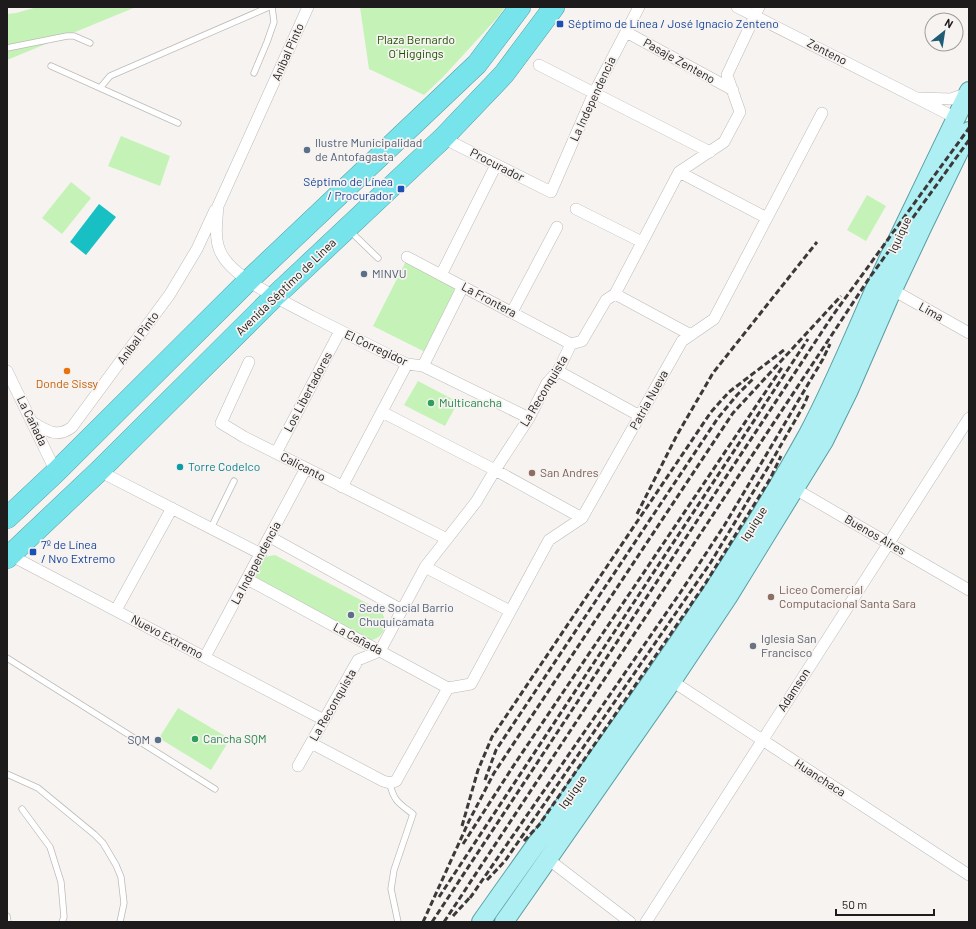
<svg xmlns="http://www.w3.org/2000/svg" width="976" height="929" viewBox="0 0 976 929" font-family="Barlow,sans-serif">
<rect width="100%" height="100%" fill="#f6f3f1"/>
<!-- green -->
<path fill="#c5f3b7" d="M37,7H136L7,60V14L16,13Z
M360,7H505L498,17L443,77L424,95L369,69Z
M121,136L170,156L160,186L108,166Z
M71,182L91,198L62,234L42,218Z
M867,195L886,206L866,241L847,230Z
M406,261L458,288L425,352L373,326Z
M418,381L458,402L445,426L404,405Z
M275,555L380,610C391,624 384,640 366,641L255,579C253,565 261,556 275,555Z
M178,708L230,739L211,770L159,738Z"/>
<!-- water -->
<path fill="#18c0c3" d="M99,204L116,217L86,255L70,242Z"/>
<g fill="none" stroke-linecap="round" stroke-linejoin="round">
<defs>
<path id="lane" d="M7,48L67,36H74L90,43
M51,66L178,123
M254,73L267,42L274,22L272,7
M100,88L110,76L269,7
M350,231L378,258
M211,528L234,481
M7,658L215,789
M7,774L38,788L94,834L103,843L116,865L121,877L124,903L120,922
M390,783C393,801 400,804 413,814L394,870L391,889L398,922
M22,809L50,847L61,882L64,917L62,922
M7,916L8,922"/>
<path id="street" d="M308,7L218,206C217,220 214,237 220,251C231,278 286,302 311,316C343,332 375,348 407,364L423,366L529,418
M737,7L956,118
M626,32L733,90
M539,65L710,152
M919,98L951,99L968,93
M443,138L551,192L594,93L639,7
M679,172L767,218
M576,209L642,242
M407,257L571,344
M441,275L496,165
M893,290L969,333
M615,294L691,335
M512,312L557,227
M249,362L221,423L244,437L447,539
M423,366L463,286
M7,371L56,472
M558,371L640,416
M382,412L495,470L582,518
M32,422C46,430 57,439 72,427L170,294L197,249L215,210
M276,453L340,331
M99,471L261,554
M790,486L969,590
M342,487L407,364
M270,537L402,610
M10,555L324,720
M425,567L510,611
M247,579L448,688L471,684L549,540L582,518L682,341L714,319L822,113
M116,610L172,508
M205,657L306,468
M672,681L969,875
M311,743L383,781L390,783L396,781L448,688
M298,766L358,660L380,651L425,567L476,502L495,470L529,418L547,383L558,371L571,344L582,341L606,300L615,294L679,172L724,142L740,112L727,75L759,7
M548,859L630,922
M646,922L969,418"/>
<path id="primary" d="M481,922C593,762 713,606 808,434C840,374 864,310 893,249C918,196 944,144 969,91
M504,922L672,681L728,597L824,441L849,390L889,298L922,228L969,131"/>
<path id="highway" d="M7,518L56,472L249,280L477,64L520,7
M7,558L99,471L275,296L443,138L504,74L554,7"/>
</defs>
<!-- lane casing -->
<use href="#lane" stroke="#bdbab8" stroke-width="7"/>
<!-- street casing -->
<use href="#street" stroke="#bdbab8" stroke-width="12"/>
<!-- primary casing -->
<use href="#primary" stroke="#589ea2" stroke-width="20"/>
<!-- highway casing -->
<use href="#highway" stroke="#589ea2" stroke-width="22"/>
<!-- lane -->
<use href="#lane" stroke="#fff" stroke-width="5.5"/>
<!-- street -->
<use href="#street" stroke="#fff" stroke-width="11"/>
<!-- primary -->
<use href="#primary" stroke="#adeff3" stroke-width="18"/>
<!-- highway -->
<use href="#highway" stroke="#77e4eb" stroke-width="21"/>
<!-- rail -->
<path stroke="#3c3a39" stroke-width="3" stroke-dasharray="6 3" stroke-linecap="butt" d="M637,514L677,435L713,373L817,242
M485,780L496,750L718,418L737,395L753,379
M462,826L478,770L492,737L711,412L729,392L784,350
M524,841L539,825L705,584L770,479L781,456
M463,844L514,765L783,366
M487,880L505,861L711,562L770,464L804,405L809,393
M439,897L808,339
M470,898L680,593L724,526L823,359L830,344
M453,916L473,894
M423,922L469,821L494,773L733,413L841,296
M432,922L833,315L969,128
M444,922L870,277L969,140"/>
</g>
<!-- markers -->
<g fill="#1a4fb4" stroke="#f6f3f1" stroke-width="1.5">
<rect x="556" y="20" width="8" height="8" rx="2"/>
<rect x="397" y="185" width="8" height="8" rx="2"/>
<rect x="29" y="548" width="8" height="8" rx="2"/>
</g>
<g fill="#5c6f8a" stroke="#f6f3f1" stroke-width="1.5">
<circle cx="307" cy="150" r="4"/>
<circle cx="364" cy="274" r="4"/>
<circle cx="351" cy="615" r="4"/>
<circle cx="158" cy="740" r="4"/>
</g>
<circle fill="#e8710a" stroke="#f6f3f1" stroke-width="1.5" cx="67" cy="371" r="4"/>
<g fill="#2e9e5b" stroke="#f6f3f1" stroke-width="1.5">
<circle cx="431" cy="403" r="4"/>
<circle cx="195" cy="739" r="4"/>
</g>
<circle fill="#0f9aa8" stroke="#f6f3f1" stroke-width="1.5" cx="180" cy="467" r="4"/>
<g fill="#8d6e63" stroke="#f6f3f1" stroke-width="1.5">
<circle cx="532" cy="473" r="4"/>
<circle cx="771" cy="597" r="4"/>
</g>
<circle fill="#6b7280" stroke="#f6f3f1" stroke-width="1.5" cx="753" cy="646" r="4"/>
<g text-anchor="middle" stroke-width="3.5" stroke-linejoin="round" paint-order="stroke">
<!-- transit labels -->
<g font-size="12" fill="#164399" stroke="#f6f3f1" text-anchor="start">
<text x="568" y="28">Séptimo de Línea / José Ignacio Zenteno</text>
<text x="393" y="186" text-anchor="end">Séptimo de Línea<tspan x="393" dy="14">/ Procurador</tspan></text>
<text x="41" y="549">7º de Línea<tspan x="41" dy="14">/ Nvo Extremo</tspan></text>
</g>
<!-- park labels -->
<g font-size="12" fill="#1c5200" stroke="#f6f3f1">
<text x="416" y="44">Plaza Bernardo<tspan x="416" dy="14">O´Higgings</tspan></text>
</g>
<!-- street labels -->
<g font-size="12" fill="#1d1b1b" stroke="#f6f3f1">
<text transform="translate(288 52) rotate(-66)" y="4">Aníbal Pinto</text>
<text transform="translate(827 52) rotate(27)" y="4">Zenteno</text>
<text transform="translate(679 61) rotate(29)" y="4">Pasaje Zenteno</text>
<text transform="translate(593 99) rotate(-65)" y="4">La Independencia</text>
<text transform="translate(497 165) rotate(27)" y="4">Procurador</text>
<text transform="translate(900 235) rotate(-65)" y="4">Iquique</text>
<text transform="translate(286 287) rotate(-44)" y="4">Avenida Séptimo de Linea</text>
<text transform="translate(489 300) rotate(28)" y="4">La Frontera</text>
<text transform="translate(931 312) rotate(29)" y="4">Lima</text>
<text transform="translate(138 338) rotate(-54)" y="4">Aníbal Pinto</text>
<text transform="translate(376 348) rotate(25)" y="4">El Corregidor</text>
<text transform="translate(544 391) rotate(-59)" y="4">La Reconquista</text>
<text transform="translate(308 392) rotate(-62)" y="4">Los Libertadores</text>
<text transform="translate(649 400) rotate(-61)" y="4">Patria Nueva</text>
<text transform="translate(32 421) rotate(64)" y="4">La Cañada</text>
<text transform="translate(303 467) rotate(27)" y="4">Calicanto</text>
<text transform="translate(754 524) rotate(-58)" y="4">Iquique</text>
<text transform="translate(875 535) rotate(30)" y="4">Buenos Aires</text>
<text transform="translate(256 563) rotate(-62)" y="4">La Independencia</text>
<text transform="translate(167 637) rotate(28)" y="4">Nuevo Extremo</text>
<text transform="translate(358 639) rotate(28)" y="4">La Cañada</text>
<text transform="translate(794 690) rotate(-57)" y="4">Adamson</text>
<text transform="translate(333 705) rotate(-60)" y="4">La Reconquista</text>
<text transform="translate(820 778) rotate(33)" y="4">Huanchaca</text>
<text transform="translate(573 792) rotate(-54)" y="4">Iquique</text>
</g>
<!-- service labels -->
<g font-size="12" fill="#4e5e75" stroke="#f6f3f1" text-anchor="start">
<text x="315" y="147">Ilustre Municipalidad<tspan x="315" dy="14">de Antofagasta</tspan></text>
<text x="372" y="278">MINVU</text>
<text x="359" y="612">Sede Social Barrio<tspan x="359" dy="14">Chuquicamata</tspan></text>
<text x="150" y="744" text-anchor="end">SQM</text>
</g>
<!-- food labels -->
<g font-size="12" fill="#c56008" stroke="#f6f3f1">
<text x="67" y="388">Donde Sissy</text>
</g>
<!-- leisure labels -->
<g font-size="12" fill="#27864d" stroke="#f6f3f1" text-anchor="start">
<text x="439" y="407">Multicancha</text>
<text x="203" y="743">Cancha SQM</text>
</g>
<!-- culture labels -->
<g font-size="12" fill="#0d838f" stroke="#f6f3f1" text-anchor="start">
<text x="188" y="471">Torre Codelco</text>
</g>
<!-- education labels -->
<g font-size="12" fill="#785e54" stroke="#f6f3f1" text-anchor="start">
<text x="540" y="477">San Andres</text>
<text x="779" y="594">Liceo Comercial<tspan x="779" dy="14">Computacional Santa Sara</tspan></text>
</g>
<!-- worship labels -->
<g font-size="12" fill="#5b616d" stroke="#f6f3f1" text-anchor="start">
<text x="761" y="643">Iglesia San<tspan x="761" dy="14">Francisco</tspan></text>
</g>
</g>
<!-- border -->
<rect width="976" height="929" fill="none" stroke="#1d1b1b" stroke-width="16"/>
<!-- north arrow -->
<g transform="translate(944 32) rotate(30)"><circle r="19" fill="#f6f3f1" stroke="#9f9d9b"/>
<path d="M0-3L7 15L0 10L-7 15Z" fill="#205d74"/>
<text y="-6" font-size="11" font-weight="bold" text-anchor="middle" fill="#1d1b1b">N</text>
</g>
<!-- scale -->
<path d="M836 909v6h98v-6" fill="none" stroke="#1d1b1b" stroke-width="2"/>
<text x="842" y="909" font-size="12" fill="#1d1b1b" stroke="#f6f3f1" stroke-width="3" paint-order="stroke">50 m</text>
</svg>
